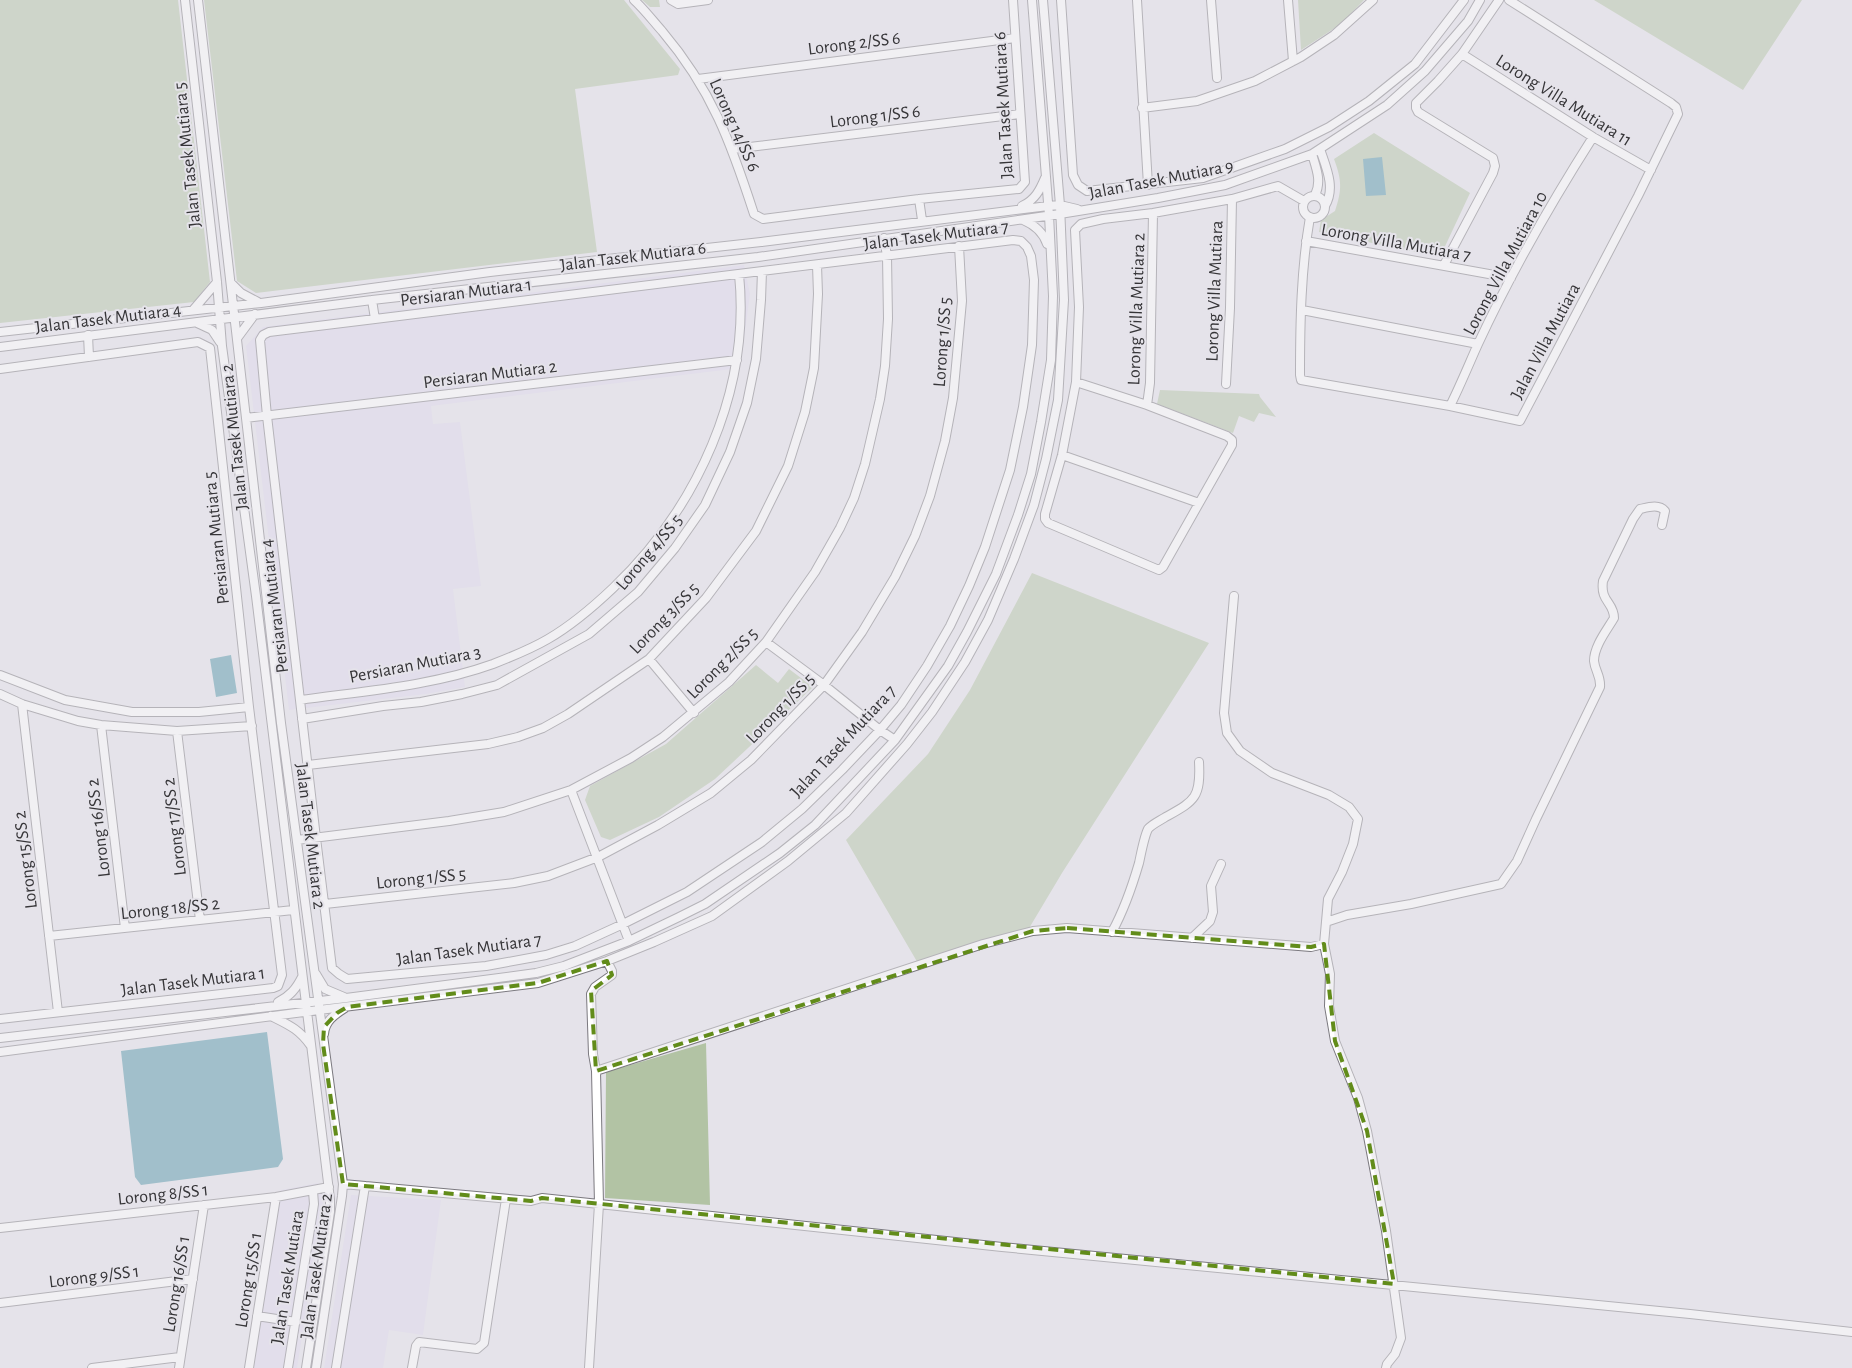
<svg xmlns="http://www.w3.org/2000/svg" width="1852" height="1368" viewBox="0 0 1852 1368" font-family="'Alegreya Sans',sans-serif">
<rect width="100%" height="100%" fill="#e5e3ea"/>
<!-- commercial -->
<path fill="#ddd7ed" d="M744,265L750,294L740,368L431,406L433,424L460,422L481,586L453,589L465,687L426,694L289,710L246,346L263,327Z
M318,1183L323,1204L297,1368H254L281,1190Z
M351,1195L441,1200L423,1335L389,1330L383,1368H324Z"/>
<!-- green -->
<path fill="#b2c3a4" d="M0,0H178L210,282L194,302L0,323Z
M204,0H624L680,69L678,75L575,89L597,252L256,293L237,281Z
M642,0H659L660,7H650Z
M1298,0H1364L1341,24L1301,50Z
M1594,0H1802L1743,90Z
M1374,133L1470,193L1440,257L1319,232L1321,220L1335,211C1342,190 1342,180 1334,159Z
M1160,390L1259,394L1260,397L1276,417L1259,413L1254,422L1239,416L1233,433L1157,404Z
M1032,573L1209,643L1062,873L1028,930L919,965L846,840L928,754L970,690Z
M756,665L778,683L789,669L813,687L715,779L659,817L610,840L601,837L585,800L590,786L666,744Z
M706,1043L710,1205L605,1198L606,1072Z"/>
<!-- water -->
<path fill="#4e93a6" d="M1382,157L1386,195L1366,196L1363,159Z
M231,655L237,693L216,697L210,659Z
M267,1032L283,1159L278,1167L141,1185L135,1177L121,1051Z"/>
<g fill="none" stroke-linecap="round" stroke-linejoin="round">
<defs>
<path id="minor" d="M185,0L217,282L222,346L256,596L330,1199V1212L306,1368
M198,0L281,723L343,1184L342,1196L316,1368
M634,0C644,9 653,21 662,31C712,90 731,143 754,214L763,219L919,199L1019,189L1025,182L1013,0
M671,0L678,4L708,0
M1061,0L1073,175L1078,185L1087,191L1203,178L1285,149L1329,127L1369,101L1415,64L1464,0
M1137,0L1148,185
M1211,0L1217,78
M1288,0L1293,61
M1462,54L1593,137L1651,170
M698,79L1015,38
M1142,108L1197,101L1255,81L1301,57L1334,35L1373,0
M733,149L1020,114
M1320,149C1326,167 1336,188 1325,206
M1312,154C1316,168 1322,181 1315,195
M1303 207a11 11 0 1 1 22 0a11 11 0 1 1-22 0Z
M919,199L922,220
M1022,206C1035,200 1040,190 1045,178
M1310,217C1301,269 1300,323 1300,375L1301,380L1450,406L1520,421L1638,196L1678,114L1676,107L1671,103L1509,0
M1023,220C1035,225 1043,232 1047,244
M1013,240L1021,241L1027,247L1031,256L1034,280L1032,345L1023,407L1010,470L985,547L969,586L950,626L927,666L901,705L880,730L842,770L802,809L762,842L687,892L623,924L575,946L546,955L486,966L347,979L339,974L332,968L316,838L267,416L260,340L263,335L269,332L375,319Z
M1306,241L1511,278
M1444,265L1493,173L1495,166L1493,158L1418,112L1416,108V103L1438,81L1462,54L1499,0
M231,283L241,293L258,302
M372,300L375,319
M193,310L217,282
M1302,310L1478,344
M197,323L212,330L220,342
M0,332L261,303L490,272L761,242L1048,206L1060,205L1077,209
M88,335L89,357
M238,337L255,314
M0,347L372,300L758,257L1060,214L1158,198L1225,185L1312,154L1387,105L1425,71L1468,21L1480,0
M0,369L198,342L210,348L249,707L282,975L278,986L273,988L0,1019
M1076,382L1147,405L1227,436L1232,440V445L1163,567L1159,570L1048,523L1045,519V514L1062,455L1076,382L1079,307L1075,230L1081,224L1103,219L1153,213L1232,199L1278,186L1304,201
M1226,384L1230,308L1232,199
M1147,405L1150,383L1153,213
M1450,406C1460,386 1469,364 1478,344C1511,273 1551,203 1593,137
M246,418L737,360
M1062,455L1199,503
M1234,596L1224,713L1227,733L1240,751L1272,773L1329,795L1349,807L1358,819L1353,844L1342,872L1328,899L1324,944L1330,974L1329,1006L1335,1041L1358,1098L1367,1131L1386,1231L1401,1338L1395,1354L1387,1364L1386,1368
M766,642L824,685L880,730L895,740
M649,659L694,713
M0,675L65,700L132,712H199L249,707
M0,694L22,704L78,721L101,725L177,731L252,726
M300,700C364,691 432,686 493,664C511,657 531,649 548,639C572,625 593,607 613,588C697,508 751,391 739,274
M22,704L58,1012
M302,719L383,706L421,702L462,694L497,685L589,634L638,592L675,548L705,505L730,452L747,403L756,359L761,300L762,271
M101,725L125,928
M177,731L200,920
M308,765L488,744L518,737L543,728L568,714L649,659L706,598L756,531L788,466L805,412L814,368L818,294L817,265
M571,790L629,941
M297,840L449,821L504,812L571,790L631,758L663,737L729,682L766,642L815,572L840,528L854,498L865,464L880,399L885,366L888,319L887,256L884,238
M325,904L514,883L548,876L598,857L658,825L711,793L751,760L824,685L862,632L895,577L915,536L930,496L945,441L953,398L962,301L959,246
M1326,922L1347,915L1411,904L1501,884L1517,861L1536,819L1600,687C1601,676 1595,671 1594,661C1594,646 1607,630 1614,618C1614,602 1600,602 1603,581L1633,519L1640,509C1649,507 1659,504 1665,511L1662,525
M1112,932C1124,910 1132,887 1139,863C1141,854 1144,837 1148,829C1151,825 1159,821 1164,818C1194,801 1201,799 1199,762
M49,936L293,910
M1192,938L1210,921L1213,912L1211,886L1221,864
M316,974L325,989L344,997
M278,1002C290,996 296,989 302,977
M271,1016C289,1025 299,1029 311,1046
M324,1034C325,1021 334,1015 345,1008
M0,1038L346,998L536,973L564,966L629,941L679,917L705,904L780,853L815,825L895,740L948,666L967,632L996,574L1018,515L1031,474L1041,422L1051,360L1053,296L1049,215L1032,0
M0,1052L319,1010L538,983L607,961L654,942L712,916L788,861L846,813L907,744L932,712L965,662L988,620L1014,559L1034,505L1046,459L1058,400L1064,300L1060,205L1043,0
M596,1071L593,1054L591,994L595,987L612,975V971L607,961
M343,1184L531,1201L542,1198L599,1204L1002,1247L1690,1314L1852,1332
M0,1228L276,1197L329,1187
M0,1303L193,1279
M257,1316L296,1322
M92,1368L180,1357
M179,1368L204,1205
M249,1368L276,1197
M288,1368L314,1204L313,1191
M336,1368L365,1186
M412,1368L416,1346L419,1342L477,1349L484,1343L506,1199
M589,1368L599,1204L596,1071L983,944L1033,931L1067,928L1311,947L1324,944"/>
</defs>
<!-- minor casing -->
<use href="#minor" stroke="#7b797f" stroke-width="10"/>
<!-- minor -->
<use href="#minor" stroke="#fff" stroke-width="8"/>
</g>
<!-- marked area -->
<path d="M0 0H1852V1368H0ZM1067,928L1311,947L1324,944L1335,1041L1367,1131L1394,1284L542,1198L531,1201L343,1184L323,1044L324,1027L337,1013L347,1007L538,983L607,961L612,975L591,991L596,1071L1033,931Z" fill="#e5e3ea" fill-opacity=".55" fill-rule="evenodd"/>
<path fill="none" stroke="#628c1a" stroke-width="4" stroke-dasharray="10 6" stroke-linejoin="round" d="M1067,928L1311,947L1324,944L1335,1041L1367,1131L1394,1284L542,1198L531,1201L343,1184L323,1044L324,1027L337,1013L347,1007L538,983L607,961L612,975L591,991L596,1071L1033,931Z"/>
<g text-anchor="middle" stroke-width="4" stroke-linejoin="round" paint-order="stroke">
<!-- street labels -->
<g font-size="18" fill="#363538" stroke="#e5e3ea">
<text transform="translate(854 43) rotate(-7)" y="6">Lorong 2/SS 6</text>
<text transform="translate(1564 100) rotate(32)" y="6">Lorong Villa Mutiara 11</text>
<text transform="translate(1003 105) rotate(-93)" y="6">Jalan Tasek Mutiara 6</text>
<text transform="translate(875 116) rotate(-7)" y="6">Lorong 1/SS 6</text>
<text transform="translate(735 125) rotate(66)" y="6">Lorong 14/SS 6</text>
<text transform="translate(187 155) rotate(-96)" y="6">Jalan Tasek Mutiara 5</text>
<text transform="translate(1161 179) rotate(-11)" y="6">Jalan Tasek Mutiara 9</text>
<text transform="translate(936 235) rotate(-7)" y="6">Jalan Tasek Mutiara 7</text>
<text transform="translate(1396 242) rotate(10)" y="6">Lorong Villa Mutiara 7</text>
<text transform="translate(633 256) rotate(-7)" y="6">Jalan Tasek Mutiara 6</text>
<text transform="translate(1505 263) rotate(-62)" y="6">Lorong Villa Mutiara 10</text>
<text transform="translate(1214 291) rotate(-88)" y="6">Lorong Villa Mutiara</text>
<text transform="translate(466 292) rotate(-7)" y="6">Persiaran Mutiara 1</text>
<text transform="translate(1136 309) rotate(-88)" y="6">Lorong Villa Mutiara 2</text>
<text transform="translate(108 318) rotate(-7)" y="6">Jalan Tasek Mutiara 4</text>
<text transform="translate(1545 341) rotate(-62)" y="6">Jalan Villa Mutiara</text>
<text transform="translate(942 342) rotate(-86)" y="6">Lorong 1/SS 5</text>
<text transform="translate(490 374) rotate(-7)" y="6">Persiaran Mutiara 2</text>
<text transform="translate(234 437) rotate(-96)" y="6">Jalan Tasek Mutiara 2</text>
<text transform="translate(216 538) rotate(-96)" y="6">Persiaran Mutiara 5</text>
<text transform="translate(649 552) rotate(-50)" y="6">Lorong 4/SS 5</text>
<text transform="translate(274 606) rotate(-97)" y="6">Persiaran Mutiara 4</text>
<text transform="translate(664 618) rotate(-46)" y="6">Lorong 3/SS 5</text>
<text transform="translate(722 663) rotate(-45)" y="6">Lorong 2/SS 5</text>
<text transform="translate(415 664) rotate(-11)" y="6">Persiaran Mutiara 3</text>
<text transform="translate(780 708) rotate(-46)" y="6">Lorong 1/SS 5</text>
<text transform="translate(843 741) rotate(-47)" y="6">Jalan Tasek Mutiara 7</text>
<text transform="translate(174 827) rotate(-97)" y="6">Lorong 17/SS 2</text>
<text transform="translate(98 828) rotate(-97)" y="6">Lorong 16/SS 2</text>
<text transform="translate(311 836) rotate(83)" y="6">Jalan Tasek Mutiara 2</text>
<text transform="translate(25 860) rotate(-97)" y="6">Lorong 15/SS 2</text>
<text transform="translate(421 878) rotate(-6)" y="6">Lorong 1/SS 5</text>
<text transform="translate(170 908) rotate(-6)" y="6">Lorong 18/SS 2</text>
<text transform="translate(469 949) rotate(-8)" y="6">Jalan Tasek Mutiara 7</text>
<text transform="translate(193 981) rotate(-7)" y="6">Jalan Tasek Mutiara 1</text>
<text transform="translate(163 1194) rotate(-6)" y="6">Lorong 8/SS 1</text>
<text transform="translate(316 1266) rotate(-82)" y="6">Jalan Tasek Mutiara 2</text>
<text transform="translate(94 1276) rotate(-7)" y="6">Lorong 9/SS 1</text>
<text transform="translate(287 1277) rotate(-81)" y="6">Jalan Tasek Mutiara</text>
<text transform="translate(248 1280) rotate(-81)" y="6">Lorong 15/SS 1</text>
<text transform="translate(176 1284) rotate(-81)" y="6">Lorong 16/SS 1</text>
</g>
</g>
</svg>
